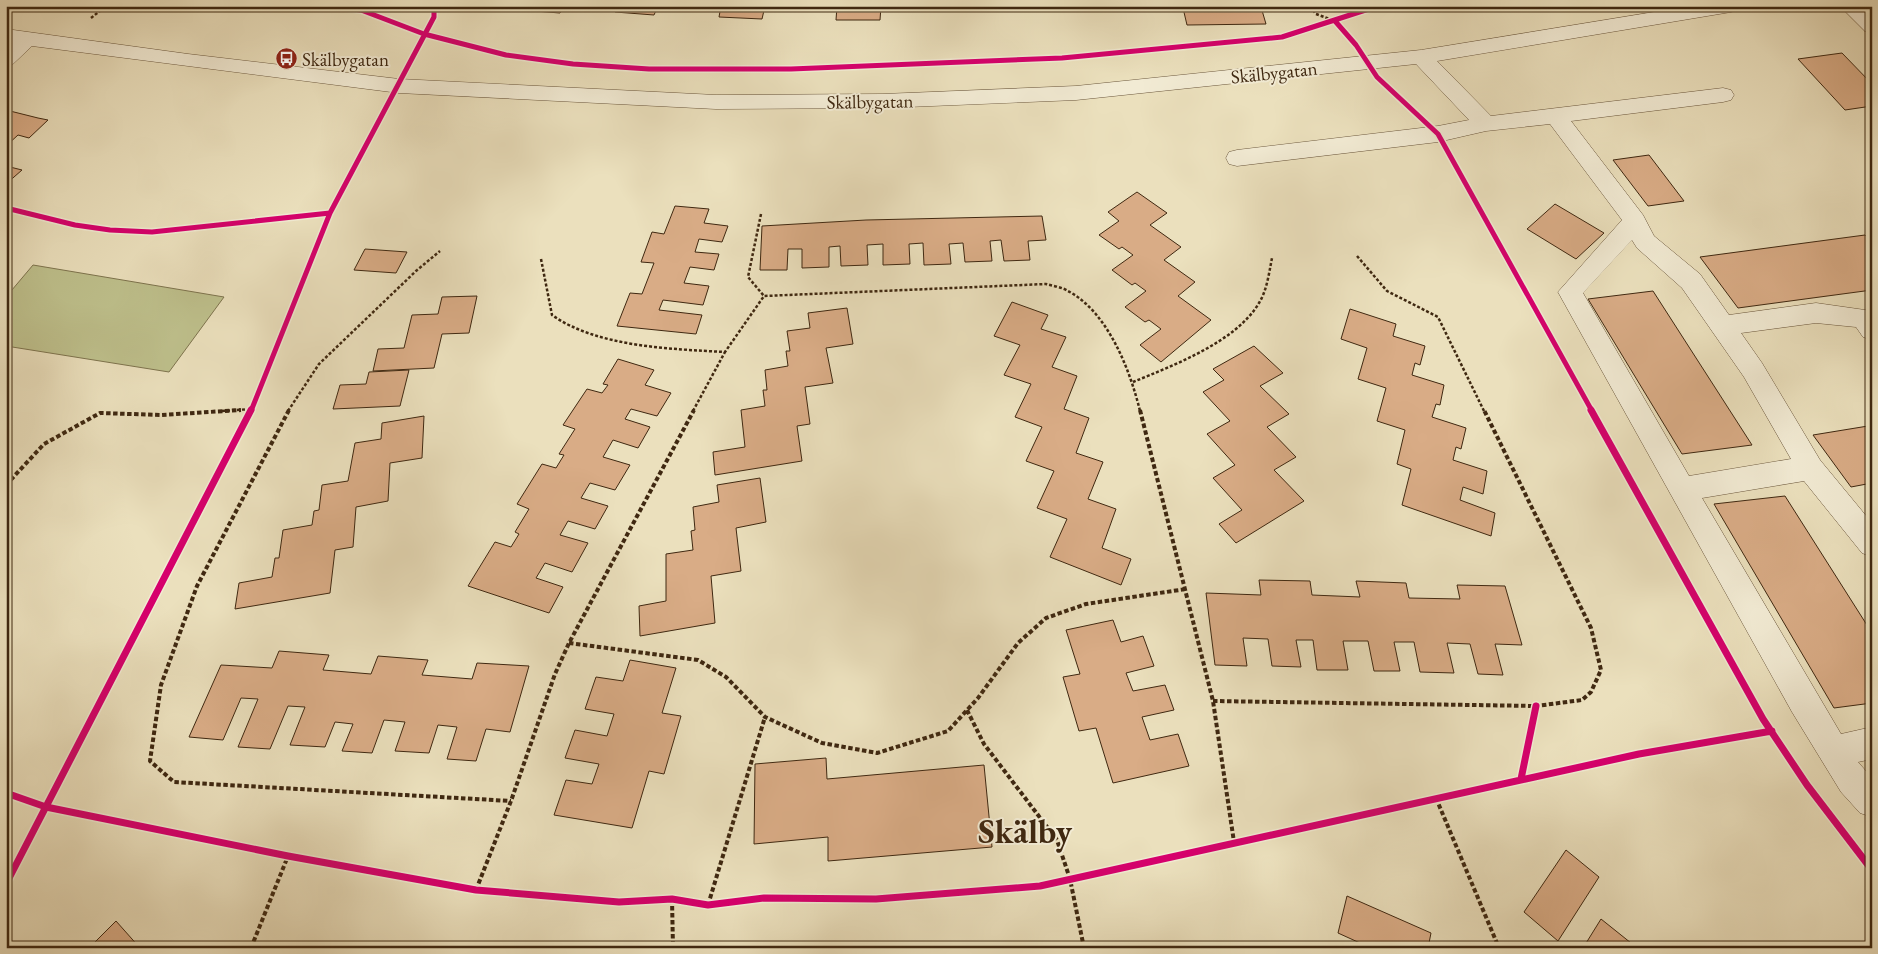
<svg xmlns="http://www.w3.org/2000/svg" width="1878" height="954" viewBox="0 0 1878 954" font-family="'EB Garamond',serif">
<rect width="100%" height="100%" fill="#ebe0bd"/>
<filter id="stains"><feTurbulence type="fractalNoise" baseFrequency=".004" numOctaves="4"/><feColorMatrix values="0 0 0 0 .2 0 0 0 0 .09 0 0 0 0 .02 0 0 0 .5 -.17"/></filter>
<radialGradient id="worn" r=".72"><stop offset=".6" stop-color="#630" stop-opacity="0"/><stop offset="1" stop-color="#630" stop-opacity=".3"/></radialGradient>
<!-- green -->
<path fill="#bec08c" stroke="#7e744e" d="M33,265L224,297L169,372L6,346V297Z"/>
<!-- building -->
<path fill="#d9ac86" stroke="#3f2811" d="M524,6H564L560,13L522,10Z
M618,6H658L654,15L615,12Z
M721,6H765L762,19L719,17Z
M837,6H881L880,20H836Z
M1261,7L1266,24L1187,25L1183,8Z
M1842,53L1872,84V106L1845,110L1798,59Z
M6,110L38,118L48,120L29,138L18,135L6,146Z
M1649,155L1684,201L1648,206L1613,160Z
M6,166L22,170L6,184Z
M1137,192L1167,213L1150,225L1181,247L1164,260L1195,282L1178,296L1211,320L1161,362L1140,345L1161,329L1149,320L1145,322L1125,307L1146,291L1135,283L1132,285L1112,270L1133,255L1122,247L1119,249L1099,235L1119,221L1108,212Z
M1555,204L1604,233L1576,259L1527,229Z
M675,206L709,209L704,223L728,226L722,242L699,239L695,252L719,254L714,270L690,267L684,283L709,286L703,305L663,300L659,310L702,315L696,334L617,326L630,293L642,294L654,263L641,262L652,232L664,234Z
M1042,216L1046,240L1028,241L1030,260L1004,261L1001,240L990,241L992,261L965,262L963,243L949,244L951,264L924,265L923,243L909,244L910,264L883,265V244L867,245L868,265L841,266L840,246L829,247V267L802,268V249H788L787,270H760L762,226L866,220Z
M1865,235L1872,242V290L1738,308L1700,257Z
M365,249L407,252L396,273L354,270Z
M1653,291L1752,445L1682,454L1588,299Z
M477,296L469,333L442,334L434,368L373,371L378,349L404,348L412,315L438,314L442,297Z
M1012,302L1048,315L1041,329L1066,337L1052,367L1077,376L1064,409L1089,418L1076,453L1103,462L1088,499L1116,509L1102,548L1131,559L1121,585L1050,557L1067,519L1037,508L1054,471L1026,461L1042,427L1015,417L1031,384L1004,375L1020,345L994,336Z
M847,308L853,344L826,348L833,383L805,387L810,424L797,426L802,461L715,475L713,452L745,447L741,410L765,406L763,390H767L765,370L788,366L786,351H790L787,331L810,328L808,313Z
M1350,309L1396,324L1393,336L1425,346L1420,365L1415,363L1412,375L1444,385L1440,405L1436,404L1432,417L1466,428L1461,449L1456,447L1453,460L1487,471L1483,494L1463,487L1460,500L1495,513L1491,536L1402,505L1411,469L1397,464L1405,430L1377,421L1386,388L1358,379L1367,348L1341,339Z
M1254,346L1283,373L1260,386L1289,414L1267,427L1296,457L1274,470L1304,501L1236,543L1219,524L1242,510L1213,478L1235,465L1207,434L1230,421L1203,392L1224,380L1213,369Z
M618,359L654,370L645,385L671,393L657,416L631,409L625,419L650,427L638,448L613,440L603,457L630,465L615,490L590,483L581,498L608,506L595,529L568,521L560,535L588,543L572,572L545,563L536,578L563,587L549,613L468,586L495,542L511,547L519,534L515,532L529,509L517,504L542,464L556,468L564,455L559,454L575,429L563,425L587,389L602,393L608,385L603,384Z
M409,370L400,406L333,409L340,385L366,384L369,372Z
M424,416L422,458L390,463L388,501L356,507L353,547L335,550L330,593L235,609L239,583L272,577L275,558H279L283,530L312,525L314,511L319,510L322,485L348,481L355,443L381,439L382,423Z
M1868,426L1872,431V483L1851,487L1813,435Z
M760,478L766,522L736,528L741,571L711,576L715,623L640,636L639,606L666,601V554L693,550L691,531L695,530L693,507L719,502L717,485Z
M1785,496L1872,633V703L1834,708L1714,504Z
M1259,580L1310,581L1312,595L1360,597L1356,581L1406,583L1409,598L1460,599L1457,585L1505,586L1522,645L1495,644L1503,675L1478,674L1470,644L1447,643L1454,673L1420,672L1414,642H1394L1400,671H1374L1368,641H1343L1348,670H1317L1313,640H1296L1301,667L1272,666L1268,639L1243,638L1247,666L1215,665L1206,593L1261,595Z
M1113,620L1121,642L1143,636L1154,666L1126,673L1133,691L1165,685L1174,710L1142,717L1150,740L1178,734L1189,766L1113,783L1096,728L1079,731L1063,677L1080,674L1066,630Z
M279,651L329,655L323,670L371,674L378,656L428,660L422,675L472,679L477,663L529,666L510,732L486,729L476,761L447,759L457,727L438,725L429,753L395,751L405,722L384,720L372,753L342,751L353,724L335,722L325,747L290,745L305,707L288,706L270,749L238,747L258,699L241,698L223,740L189,737L221,665L272,668Z
M630,660L676,668L662,713L681,716L664,774L649,771L632,828L554,815L566,780L592,784L599,764L565,758L575,730L607,736L614,714L585,709L596,677L623,681Z
M826,758L827,779L984,765L992,847L828,861V837L754,844L755,764Z
M1566,850L1599,877L1558,941L1524,912Z
M1347,896L1431,933L1428,948H1371L1338,933Z
M1601,919L1636,947V948H1583Z
M116,921L140,948H89Z"/>
<g fill="none" stroke-linecap="round" stroke-linejoin="round">
<defs>
<path id="minor" d="M1691,6H1741L1738,10L1731,12L1437,61L1491,116L1723,88L1731,90L1734,95L1731,100L1723,102L1571,121L1643,215L1654,236L1700,274L1729,315L1816,303L1872,311V340L1863,337L1856,327L1816,323L1741,333L1762,363L1820,460L1872,523V557L1862,553L1804,481L1702,498L1841,734L1872,727V759L1858,762L1872,778V817L1860,813L1841,792L1792,712L1558,292L1622,220L1550,124L1486,131L1438,142L1237,166L1229,164L1226,158L1229,152L1237,150L1438,126L1469,120L1416,64L1076,100L883,108L716,109L399,93L32,46L13,64L6,66V47L10,43H6V29L188,54L399,79L716,95L883,94L1076,86L1421,50ZM1632,240L1637,248L1682,288L1744,377L1791,459L1689,476L1583,293Z
M1840,6H1862L1872,15V32L1865,31Z"/>
</defs>
<!-- minor casing -->
<use href="#minor" stroke="#6a563c" stroke-width="1"/>
<!-- path-far1 -->
<path stroke="#3f2811" stroke-width="2.5" stroke-dasharray="3 2" stroke-linecap="butt" d="M1310,6L1316,14L1335,21
M91,18L106,6
M761,214L748,277L764,296
M1357,256L1387,291L1438,317L1484,411
M541,259L552,315C597,347 671,349 725,352L764,296L1046,284C1053,286 1062,287 1068,291C1108,312 1130,370 1140,411
M1133,382C1174,365 1236,342 1259,303C1267,290 1269,273 1272,258
M222,411L251,409
M288,411L319,364L416,271L440,251
M693,411L725,352"/>
<!-- path -->
<path stroke="#3f2811" stroke-width="4" stroke-dasharray="4.5 2.5" stroke-linecap="butt" d="M289,410L197,586L161,685L150,761L174,782L511,801
M1140,410L1213,701L1234,842
M6,485L44,444L100,413L161,415L241,410
M569,643L698,660L726,677L765,717L822,743L877,753L948,731L978,698L1018,643L1046,618L1086,604L1186,589
M1213,701L1536,706L1582,700L1591,692L1601,670L1591,628L1484,410
M967,710L984,744L1057,840L1070,879L1084,948
M1436,798L1499,948
M476,890L511,801L555,674L569,643L694,410
M672,899L673,948
M708,905L765,717
M251,948L288,856"/>
<!-- minor -->
<use href="#minor" fill="#f2ebd4" fill-rule="evenodd"/>
<defs>
<path id="cycleway-far1" d="M328,6L361,10L424,34L506,55L573,64L649,69H791L1062,58L1282,37L1378,6
M1335,21L1356,45L1377,77L1438,134L1592,411
M6,208L75,225L110,230L152,232L330,213
M251,411L330,213L434,17V6"/>
<path id="cycleway" d="M1591,410L1763,719L1807,785L1872,870
M1521,779L1536,706
M6,793L46,807L288,856L476,890L619,902L672,899L708,905L764,898L876,899L1040,886L1639,754L1772,731
M6,884L251,410"/>
</defs>
<!-- cycleway-far1 casing -->
<use href="#cycleway-far1" stroke="#f2ebd4" stroke-width="8"/>
<!-- cycleway casing -->
<use href="#cycleway" stroke="#f2ebd4" stroke-width="10"/>
<!-- cycleway-far1 -->
<use href="#cycleway-far1" stroke="#d6006c" stroke-width="5"/>
<!-- cycleway -->
<use href="#cycleway" stroke="#d6006c" stroke-width="7"/>
</g>
<!-- icons -->
<defs>
<symbol id="bus-disc" viewBox="-11 -11 22 22"><circle r="9.5" fill="#8f2418" stroke="#f2ebd4"/><path d="M-5-6H5V4H4V6H2V4H-2V6H-4V4H-5ZM-3.5-4V0h7V-4ZM-3.5 1.2v1.5H-2V1.2ZM2 1.2v1.5H3.5V1.2Z" fill="#fff"/></symbol>
</defs>
<g fill-rule="evenodd">
<use href="#bus-disc" x="274" y="46" width="25" height="25"/>
</g>
<g text-anchor="middle" stroke-width="4" stroke-linejoin="round" paint-order="stroke">
<!-- far-poi labels -->
<g font-size="19" fill="#3f2811" stroke="#f2ebd4" text-anchor="start">
<text x="302" y="66">Skälbygatan</text>
</g>
<!-- far-street labels -->
<g font-size="19" fill="#3f2811" stroke="#f2ebd4">
<text transform="translate(1274 72) rotate(-6)" y="7">Skälbygatan</text>
<text transform="translate(870 101) rotate(-1)" y="7">Skälbygatan</text>
</g>
<!-- near-district labels -->
<g font-size="34" font-weight="bold" fill="#3f2811" stroke="#f2ebd4">
<text x="1025" y="843">Skälby</text>
</g>
</g>
<!-- margin -->
<rect width="1878" height="954" fill="none" stroke="#ebe0bd" stroke-width="25"/>
<rect x="8" y="8" width="1863" height="939" fill="none" stroke="#3f2811" stroke-width="2.5"/>
<rect x="12" y="12" width="1853" height="929" fill="none" stroke="#3f2811"/>
<rect width="100%" height="100%" filter="url(#stains)"/>
<rect width="100%" height="100%" fill="url(#worn)"/>
</svg>
